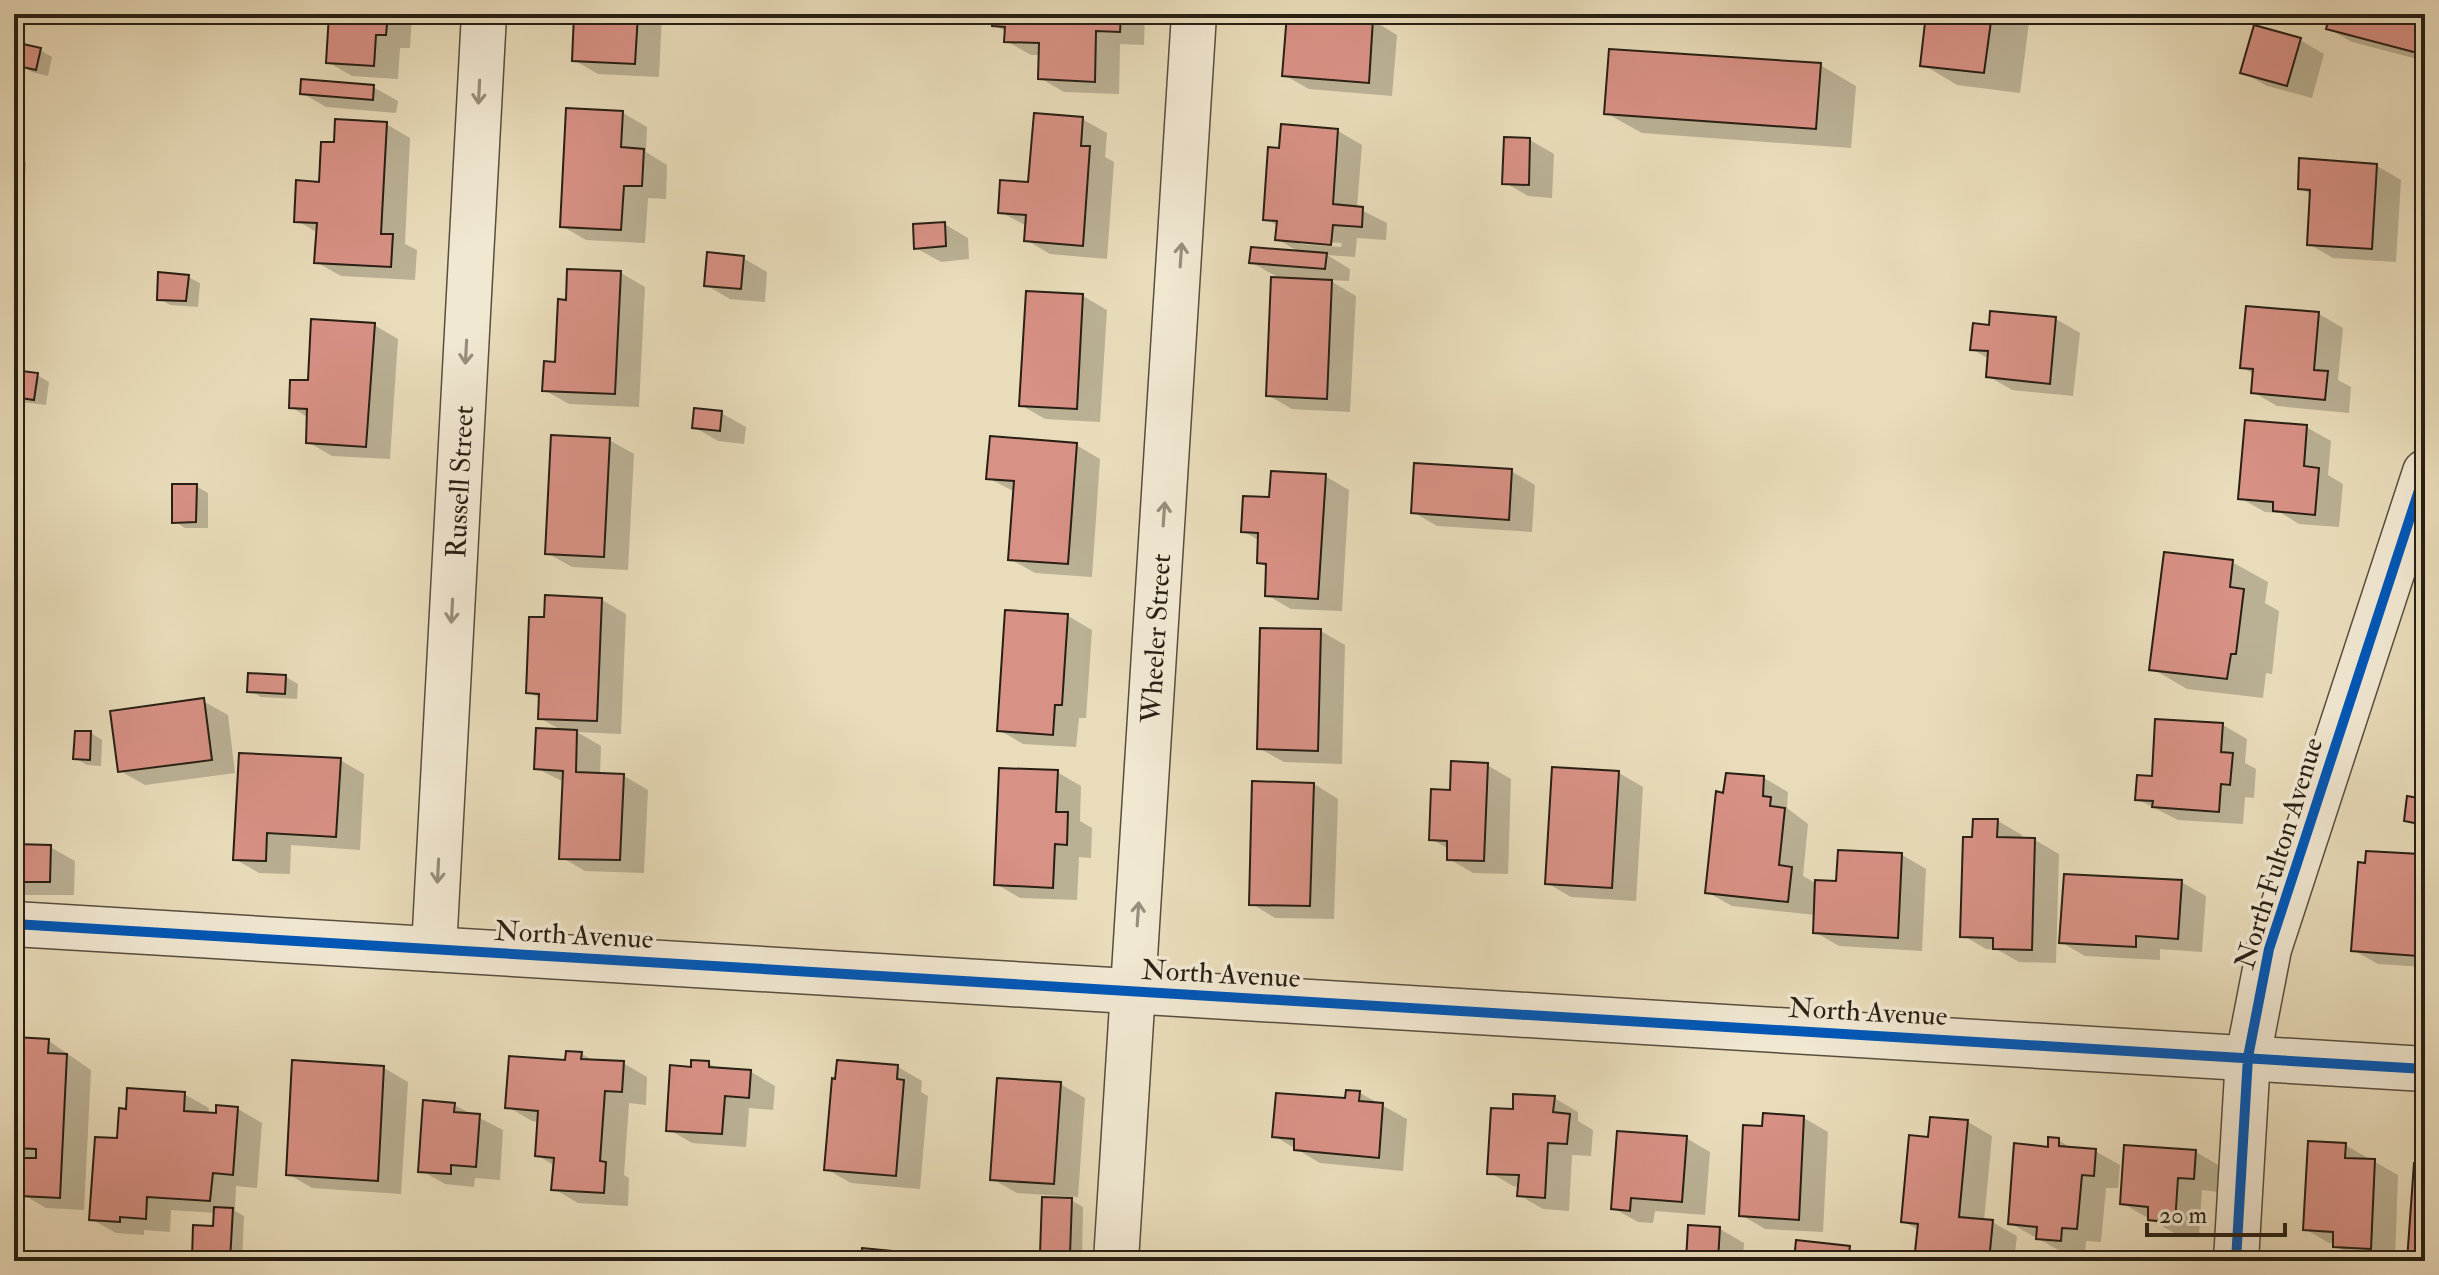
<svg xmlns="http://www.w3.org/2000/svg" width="2439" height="1275" viewBox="0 0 2439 1275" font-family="'IM FELL Double Pica',serif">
<rect width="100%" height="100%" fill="#e9dcba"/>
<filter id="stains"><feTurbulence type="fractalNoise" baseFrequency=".0025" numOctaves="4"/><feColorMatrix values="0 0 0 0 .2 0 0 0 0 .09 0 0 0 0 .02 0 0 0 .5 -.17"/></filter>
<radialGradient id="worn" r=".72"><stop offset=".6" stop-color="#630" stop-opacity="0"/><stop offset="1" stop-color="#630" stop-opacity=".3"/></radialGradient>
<!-- shadow -->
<path fill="#0003" fill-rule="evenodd" d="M331,14H412L410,48H400L398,79L352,76L328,62Z
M576,14H662L659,77L598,74L574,60Z
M994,14H1145L1144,45L1120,44L1119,94L1064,92L1040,78L1041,55H1031L1006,41L1007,32L994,25Z
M1289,14H1378L1377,23L1397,35L1392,96L1309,89L1284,75Z
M1928,14H2030L2020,93L1957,85L1922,64Z
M2332,14H2425V61L2352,42L2328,28Z
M2300,40L2324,54L2312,98L2267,86L2242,72Z
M40,50L52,57L48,76L32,72L20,65Z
M1820,65L1856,86L1851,148L1642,133L1606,113Z
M373,87L398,101L396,113L326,107L302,93Z
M623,113L647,127L646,152L667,165L666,199L648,198L645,243L586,240L562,226Z
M1082,119L1107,133L1105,157L1114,162L1107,259L1050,254L1026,240L1027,226L1000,212L1030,185Z
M386,124L410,138L405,244L417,250L415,280L341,276L316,262L318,233L296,220L321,184L336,144Z
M1338,131L1362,145L1357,208L1387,223L1386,240L1357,238L1355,257L1327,255L1350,269L1349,281L1329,280L1356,296L1350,412L1292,409L1268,395L1281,279L1251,262L1301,253L1277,239L1278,226L1266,219L1280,151ZM1300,240L1342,243L1341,247L1300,244Z
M1530,140L1554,154L1552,198L1528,196L1504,182Z
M14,155L26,162L24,193H14Z
M2377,166L2401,180L2396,262L2333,258L2309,244L2312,195L2300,188Z
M944,224L968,238L969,259L941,262L916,248Z
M743,258L767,272L765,302L730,299L706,285Z
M621,273L645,287L639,407L569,404L544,390L557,364L568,302Z
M188,277L200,283L198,307L170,305L159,298Z
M1083,296L1107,310L1100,422L1045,419L1021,405Z
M2319,314L2343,328L2338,380L2351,387L2349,413L2277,406L2253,392L2255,375L2242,367Z
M2056,319L2080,333L2073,396L2012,390L1988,376L1989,359L1972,349Z
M374,325L398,339L390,459L332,456L308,442L309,418L291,407L309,383Z
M14,372L37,375L49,382L46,405L14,401Z
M721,413L746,427L744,444L718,441L694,427Z
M2306,427L2331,441L2328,475L2343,484L2339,527L2299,524L2281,513L2265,512L2240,498Z
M609,440L634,454L628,570L572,567L547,553Z
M1076,445L1100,459L1092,577L1035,573L1010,559L1015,492L988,478Z
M1511,471L1535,485L1532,532L1437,526L1413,512Z
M1325,476L1349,490L1342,611L1291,609L1267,595L1268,568L1259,562L1260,541L1243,531L1270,499Z
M196,486L208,493V528H185L174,521Z
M2232,562L2268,582L2265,603L2279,611L2272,674L2266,673L2263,698L2187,689L2151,668Z
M602,600L626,614L621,734L577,732L601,746L600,775L624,776L648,790L644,873L585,871L561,857L564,782L536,768L564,732L540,718L541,699L528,692L546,619Z
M1068,616L1092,630L1086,718H1079L1076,747L1023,744L999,730Z
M1321,631L1345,645L1342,764L1284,762L1259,748Z
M286,677L298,684L297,699L261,697L249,690Z
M203,701L228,715L235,773L145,785L120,771Z
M2223,725L2247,739L2245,763L2256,769L2254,798L2245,797L2243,824L2178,820L2137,799L2154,778Z
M91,733L102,740L101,766L87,765L75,758Z
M340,760L364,774L360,850L291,845L290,874L259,873L235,859Z
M1487,765L1511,779L1508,874L1473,873L1449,859V849L1431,839L1452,792Z
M1057,772L1081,786L1080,821L1092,828L1091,858L1079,857L1077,900L1020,898L996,884Z
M1619,773L1643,787L1636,901L1571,897L1547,883Z
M1764,778L1788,792L1787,808L1808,824L1803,876L1817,884L1838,883L1902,855L1926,869L1922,951L1839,946L1815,932L1816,915L1732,906L1707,892L1725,795Z
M1314,784L1338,799L1334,919L1275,918L1251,903Z
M2425,801V831L2406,820Z
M1998,821L2022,835V840H2035L2059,854L2056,963L2019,962L1998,950L1986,949L1962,935L1974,839Z
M14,846L50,847L75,861L74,895H14Z
M2419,856L2425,859V967L2378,964L2353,950Z
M2181,882L2206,896L2202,952L2160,949V960L2085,956L2061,942Z
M14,1039L49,1041L91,1070L84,1210L46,1208L22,1194L24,1159L14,1154Z
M582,1054L596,1062L623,1063L647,1077L646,1105L629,1103L624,1175L629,1178L628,1206L578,1203L554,1189L555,1166L537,1155L539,1122L532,1121L508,1107Z
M708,1063L720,1070L751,1072L775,1086L773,1110L749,1108L746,1147L692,1143L668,1129L693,1069Z
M898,1067L922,1081L921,1092L928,1096L920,1189L851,1183L826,1169Z
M384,1068L408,1082L401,1194L312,1188L288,1174Z
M1060,1084L1085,1098L1078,1197L1017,1193L992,1179Z
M1360,1093L1407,1119L1403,1171L1320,1163L1274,1136Z
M184,1094L209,1108L208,1115L238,1109L262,1123L257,1188L236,1186L235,1211L244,1216L242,1261H198L194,1258L215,1228L216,1213L171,1210L170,1232L144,1230V1235L116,1233L91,1219L128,1111Z
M1554,1098L1578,1112V1121L1593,1130L1591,1156L1572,1155L1569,1211L1543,1209L1519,1195L1520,1187L1513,1186L1489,1172L1515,1111Z
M454,1105L503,1130L500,1180L475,1178L474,1187L445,1184L420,1170Z
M1804,1118L1828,1132L1823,1232L1765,1229L1741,1215L1764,1128Z
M1968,1122L1992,1136L1984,1221L1992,1222L2017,1236L2014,1261H1919L1920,1231L1903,1221L1930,1139Z
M1686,1138L1710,1152L1705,1215L1655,1211L1653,1223L1638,1222L1613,1208Z
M2058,1140L2075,1150L2095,1151L2120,1165L2118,1188H2106L2101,1242L2086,1241L2085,1254L2062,1252L2010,1223L2050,1149Z
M2345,1145L2398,1175L2395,1261L2360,1260L2335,1246V1243H2329L2305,1229Z
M2196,1152L2220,1166L2218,1192L2202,1190L2199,1235L2174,1233L2122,1203Z
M1069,1199L1083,1207L1082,1261L1054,1260L1042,1253Z
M1720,1229L1744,1243L1743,1261H1688Z
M1849,1248L1872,1261H1796Z
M901,1254L913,1261H863Z"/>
<!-- building -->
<path fill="#d89185" stroke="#281f14" stroke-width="2" d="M329,14H388L386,35H376L374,66L326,63Z
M574,14H638L635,64L572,61Z
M992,14H1121L1120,32L1096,31L1095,82L1038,79L1039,43L1004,42L1005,27L992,26Z
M1287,14H1353V17L1373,19L1369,83L1282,76Z
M1926,14H1992L1984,73L1920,66Z
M2330,14H2425V55L2326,29Z
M2254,25L2301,38L2287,86L2240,73Z
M23,44L41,48L36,70L18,66Z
M1609,49L1821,63L1816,129L1604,114Z
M301,79L374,85L373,100L300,94Z
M566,108L623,111L621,147L644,149L642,186H624L621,230L560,227Z
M1034,113L1083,117L1081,146H1090L1083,246L1024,241L1026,215L998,213L1000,180L1028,182Z
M335,119L387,122L381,234H393L391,267L314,263L317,223L294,222L296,180L319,182L321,142H334Z
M1281,124L1338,129L1333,204L1363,207L1362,227L1333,225L1331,245L1275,240L1277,221L1263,220L1268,147L1279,148Z
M1504,137L1530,138L1529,185L1502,184Z
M2299,158L2377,164L2372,249L2307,245L2310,190L2298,189Z
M945,222L946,246L914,249L913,224Z
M1251,247L1327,253L1325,269L1249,263Z
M707,252L744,256L741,289L704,286Z
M567,269L621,271L615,394L542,391L544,361L555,362L558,299L566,300Z
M158,272L189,275L186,301L157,300Z
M1271,277L1332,280L1327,399L1266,396Z
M1026,291L1083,294L1077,409L1019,406Z
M2246,306L2319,312L2314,370L2328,371L2325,400L2251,393L2253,369L2240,368Z
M1990,311L2056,317L2050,384L1986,377L1988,351L1970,350L1973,323L1989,325Z
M311,319L375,323L366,447L306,443L307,409L289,408L290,380H308Z
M14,370L38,373L34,400L14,397Z
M694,408L722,411L720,431L692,428Z
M2245,420L2307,425L2304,466L2319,468L2315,515L2273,511V502L2238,499Z
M551,435L610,438L604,557L545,554Z
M990,436L1077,443L1068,564L1008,560L1014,481L986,479Z
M1414,463L1512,469L1509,520L1411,513Z
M1271,471L1326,474L1318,599L1265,596L1266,564L1257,563L1258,533L1241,532L1243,496L1269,497Z
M172,484H197L196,522L172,523Z
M2164,552L2233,560L2230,587L2244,589L2236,654H2231L2227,679L2149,670Z
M545,595L602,598L597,721L538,719L539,694L526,693L529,617H544Z
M1005,610L1068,614L1062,705H1055L1053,735L997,731Z
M1260,628L1321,629L1318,751L1257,749Z
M248,673L286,675L285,694L247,692Z
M204,698L212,760L118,772L110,711Z
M2155,719L2223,723L2221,752L2233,753L2230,785L2221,784L2219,812L2152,807L2153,801L2135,800L2137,775L2152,776Z
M536,728L577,730L576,772L624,774L620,860L559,859L563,771L534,769Z
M75,731H91L90,760L73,759Z
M239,753L341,758L336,837L267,833L266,861L233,860Z
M1451,761L1488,763L1484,861L1447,860V841L1429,840L1431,789L1450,790Z
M1552,767L1619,771L1612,888L1545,884Z
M999,768L1058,770L1056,812H1068L1067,845L1055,844L1053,888L994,885Z
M1726,773L1764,776L1763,796L1771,797L1770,806L1785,808L1779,865L1792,867L1788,902L1705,893L1716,791L1723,793Z
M1252,781L1314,783L1310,906L1249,905Z
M2407,796L2425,799V825L2404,821Z
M1973,819H1998L1997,837L2035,838L2032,950L1993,949V938L1960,937L1963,837H1972Z
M14,844L51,845L50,882H14Z
M1838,850L1902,853L1898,938L1813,933L1815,880L1836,881Z
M2366,851L2420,854L2419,869L2425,870L2418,956L2351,951L2358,862L2365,863Z
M2064,874L2182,880L2178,939L2136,936V947L2059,943Z
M14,1037L49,1039L48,1053L67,1054L60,1198L20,1196L22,1158H36V1149L14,1148Z
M566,1051L582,1052L581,1059L624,1061L622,1092L605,1091L600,1161L606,1162L604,1193L551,1190L554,1158L535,1156L538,1111L505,1108L509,1056L565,1060Z
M292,1060L384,1066L378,1181L286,1175Z
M691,1060L709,1061V1067L751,1070L749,1098L725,1096L722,1134L666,1131L670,1065L691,1067Z
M837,1060L898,1065L897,1079L904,1080L896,1176L824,1170L832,1078L835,1079Z
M997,1078L1061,1082L1054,1184L990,1180Z
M127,1088L185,1092L184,1111L216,1113V1105L238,1107L233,1175L213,1173L210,1201L147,1197L146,1219L120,1217V1222L89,1220L95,1137L117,1138L119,1108L126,1109Z
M1346,1090L1360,1091L1359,1101L1383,1103L1379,1158L1294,1150V1139L1272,1137L1276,1093L1345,1098Z
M1513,1094L1555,1096L1553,1112L1570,1114L1567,1144L1548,1143L1545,1198L1517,1196L1519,1175L1487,1174L1491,1108L1513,1109Z
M423,1100L455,1103L454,1112L480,1114L476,1167L451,1165V1174L418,1172Z
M1763,1113L1804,1116L1799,1220L1739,1216L1743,1125L1762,1126Z
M1930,1117L1968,1120L1959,1217L1993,1220L1989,1261H1914L1918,1224L1901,1222L1909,1135L1928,1137Z
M1617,1131L1687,1136L1682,1202L1631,1198L1630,1211L1611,1209Z
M2048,1137L2059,1138V1146L2096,1149L2094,1176L2082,1175L2077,1229L2062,1228L2061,1241L2036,1239L2037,1227L2008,1224L2014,1143L2048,1147Z
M2308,1141L2346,1143L2345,1158L2375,1159L2371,1249L2333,1247V1232L2303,1230Z
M2124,1145L2196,1150L2194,1179L2178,1178L2175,1223L2148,1220V1207L2120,1204Z
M2414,1163L2425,1164V1261H2407Z
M1042,1197L1072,1198L1070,1255L1040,1254Z
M214,1207L233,1208L230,1261L192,1259L193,1225L213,1226Z
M1688,1225L1720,1227L1718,1261H1686Z
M1796,1240L1850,1246L1848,1261H1794Z
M862,1248L902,1252L901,1261H861Z"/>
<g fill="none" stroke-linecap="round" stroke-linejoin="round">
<defs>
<g id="minor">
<path d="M14,924L2425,1069"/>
<path id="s1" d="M434,949L484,14"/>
<path id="s2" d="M1116,1261L1194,14"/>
<path d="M2236,1261L2248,1057L2269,949L2425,472"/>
</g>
</defs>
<!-- minor casing -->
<use href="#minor" stroke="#584e3e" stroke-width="47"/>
<!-- minor -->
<use href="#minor" stroke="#f1e8d2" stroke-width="44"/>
<defs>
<path id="cycleway" d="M14,924L2425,1069
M2236,1261L2248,1057L2269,949L2425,472"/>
</defs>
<!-- cycleway casing -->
<use href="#cycleway" stroke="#f1e8d2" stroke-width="15"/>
<!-- cycleway -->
<use href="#cycleway" stroke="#0057b8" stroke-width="10"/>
</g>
<!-- one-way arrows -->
<defs><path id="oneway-shaft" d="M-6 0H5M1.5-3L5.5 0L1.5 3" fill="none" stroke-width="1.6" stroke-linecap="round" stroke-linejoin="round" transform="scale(2)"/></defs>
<g stroke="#978e7c">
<use href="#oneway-shaft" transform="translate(479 92) rotate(93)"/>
<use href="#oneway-shaft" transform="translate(1181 255) rotate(-86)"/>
<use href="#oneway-shaft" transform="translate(466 352) rotate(93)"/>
<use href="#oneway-shaft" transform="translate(1164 514) rotate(-86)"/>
<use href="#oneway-shaft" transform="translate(452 611) rotate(93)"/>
<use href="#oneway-shaft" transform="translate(438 871) rotate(93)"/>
<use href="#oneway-shaft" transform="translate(1138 914) rotate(-86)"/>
</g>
<g text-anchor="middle" stroke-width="7" stroke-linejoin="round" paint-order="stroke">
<!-- street labels -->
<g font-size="28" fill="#281f14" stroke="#f1e8d2">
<text dy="10" stroke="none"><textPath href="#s1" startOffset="468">Russell Street</textPath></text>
<text dy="10" stroke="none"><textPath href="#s2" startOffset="624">Wheeler Street</textPath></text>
<text transform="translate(2278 853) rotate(-73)" y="10">North Fulton Avenue</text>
<text transform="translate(574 934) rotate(3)" y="10">North Avenue</text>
<text transform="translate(1221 973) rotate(3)" y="10">North Avenue</text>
<text transform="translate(1868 1011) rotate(3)" y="10">North Avenue</text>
</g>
</g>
<!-- margin -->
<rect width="2439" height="1275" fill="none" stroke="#e9dcba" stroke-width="48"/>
<rect x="16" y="16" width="2407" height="1243" fill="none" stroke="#281f14" stroke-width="4"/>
<rect x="24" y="24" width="2391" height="1227" fill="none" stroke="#281f14" stroke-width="2"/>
<!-- scale -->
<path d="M2147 1223v12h138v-12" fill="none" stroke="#281f14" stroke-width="4"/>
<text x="2159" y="1223" font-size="24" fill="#281f14" stroke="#f1e8d2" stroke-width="6" paint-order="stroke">20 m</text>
<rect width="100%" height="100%" filter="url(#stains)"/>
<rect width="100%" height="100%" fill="url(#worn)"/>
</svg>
